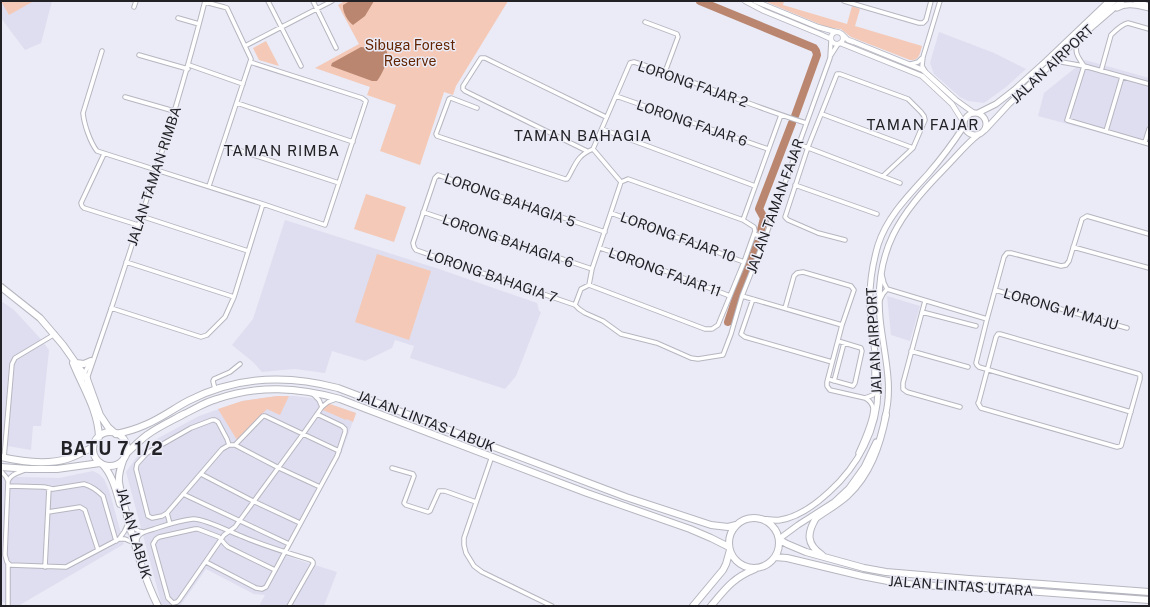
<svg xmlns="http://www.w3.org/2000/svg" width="1150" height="607" viewBox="0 0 1150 607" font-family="'Public Sans',sans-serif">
<rect width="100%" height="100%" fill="#eaebf6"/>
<!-- built -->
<path fill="#dedef0" d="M1,1H52L41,43L25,50L1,18Z
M939,32L994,53L1026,69L1006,87L984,103L968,101L960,97L934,74L930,63Z
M1085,60L1149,78V146L1038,116L1044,93Z
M285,220L439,269L537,303L539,311L541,312L516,376L505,389L410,358L414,346L395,340L392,348L365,361L332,351L325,373L295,369L282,370L262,372L253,362L232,345L253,319Z
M887,296L920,306L910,341L891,335Z
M1,301L14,310L39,337L49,350L41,426H33L31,450L1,445Z
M277,396H294L311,398L356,413L341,454L286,556L337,572L324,606H259L265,595L254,594L206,569L180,606H162L126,472L141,451L153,441L199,416L242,401Z
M93,471L99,474L104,479L109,490L124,544L18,606H10L1,601V474L19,477L59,478Z"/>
<!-- green -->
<path fill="#f4c9b7" d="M1,1H34L9,15Z
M345,1H508L456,86L453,95L444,92L420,165L380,151L396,105L367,95L370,87L315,68L359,44L338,5Z
M764,1H784L783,5L847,24L852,6L860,9L855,26L922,46C920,54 919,61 910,60L851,37L841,29L829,28Z
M266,41L279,66L259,60L253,48Z
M366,194L406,207L394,242L354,229Z
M377,254L431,271L409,340L355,322Z
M277,396H289L280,415L267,409L237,440L218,409L242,401Z
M327,403L356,413L353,422L347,419L346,420L323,410Z"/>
<!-- water -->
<path fill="#ba866f" d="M350,1H374L365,16L353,25C348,22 342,11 343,5Z
M380,43L384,44L389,58C385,65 382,75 377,81H372L331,66L332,63L361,47L368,48Z"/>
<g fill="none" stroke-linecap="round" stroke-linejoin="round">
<!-- river -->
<path stroke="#ba866f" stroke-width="8" d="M700,1L814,48L816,51L817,55L795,116
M761,230L764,218L759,209L792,123
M728,322L737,295L756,244"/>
<defs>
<path id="minor" d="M268,1L301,66
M313,1L336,48
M844,1L919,23H923L926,20L931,1
M205,2L224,7L227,8L251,59L209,186
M134,7L136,1
M178,18L199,24
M645,22L677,34L678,37L665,72
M1078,40C1074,52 1077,56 1084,66
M245,46L332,1
M102,51L83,113C84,124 90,142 97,151L263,204L234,297L225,317L207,335L201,337L111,308
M139,55L188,69
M831,55L838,44
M1056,61L1084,66L1149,84
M250,62L362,98L366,101L325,225L263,204
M911,64L918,62L922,58
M189,65L243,84
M1084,66L1067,120L1149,144
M925,71L922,66L923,57L940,1
M1101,71L1111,35C1115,31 1122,24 1128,23L1149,29
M616,96L768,149
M125,97L174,111
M237,103L353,142
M477,108L451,98L449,99L436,134L437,136L565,179H567L569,176C576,163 578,155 593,149L630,63L634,62C692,80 748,105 806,123
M822,114L913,148
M602,129L755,186
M1106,131L1122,77
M1145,142L1149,129
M798,144L900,183
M223,145L339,183
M593,149L621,182
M587,151L465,91L463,89V86L481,58H485L606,117
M104,154L81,203L82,206L84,208L138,225
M795,185L877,214
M423,212L592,269
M611,213L744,262
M141,216L248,251
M743,220L781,115
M605,232L438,175L435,178L413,243L414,247L416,250L575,305L579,309L585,313L603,321L621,334L657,343L691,358L698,359L723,355L731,334L742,296L765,238L830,58L831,41
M754,234L765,238
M845,240L818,233L788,220L785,217L786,214L808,147L837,74H840L908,99L921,112L924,116L925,120L913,148L883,176
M1073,247L1149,268
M600,248L639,261L730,296
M126,262L234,297
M882,275L884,283L887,289
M589,285L592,269L621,182
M887,289L987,319
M995,290L1127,328
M742,296L842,325
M753,299L742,331L741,334L745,337L832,362
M880,300L883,294L887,289
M925,301L903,383V389L907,392L960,407
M575,305L581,289L589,285L705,329H712L718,325L744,262L755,231L754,227L743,220L628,179L621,182
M785,308L794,276L797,273L803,272L851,286L854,290L842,325L827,382V386L830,390L865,398
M922,312L976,326
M998,334H1000L1139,374L1140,375V379L1121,446L1117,447L981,408L978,403L979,401L996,337Z
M911,351L968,367
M84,374L90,362
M828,379L853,386L855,383L862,351L861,348L838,341
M88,380V376C96,352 104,330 112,306C145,205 179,104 205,1
M834,381L844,343
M215,389L213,381L214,379L230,372L240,364
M313,394L319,400L322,407
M1131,412L979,367L977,365L976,363L987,319L1004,257L1007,253H1011L1061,266L1066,265L1069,261L1082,219L1087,216L1149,234
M229,445H235L279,468L320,487
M235,445L263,416H265L339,451
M858,453C863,442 873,420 873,408C872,403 869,400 865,398L873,395L874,393V365
M492,456L464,538V545L466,553L474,566L482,572L552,606
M4,458L12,364L15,358L55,334
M392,468L413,474L414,476L404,503L406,505L428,512L430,511L439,491H445L476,502
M1,471L6,477L8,481L5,555L7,562L10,565L66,567L119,539L124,532L127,526
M201,474L253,501L300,523
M8,481C11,474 18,473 25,470
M8,486L44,487L53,489L84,484C91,486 98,491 103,496L116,541
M183,494L289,544
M48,512L80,507L85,510L98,550
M167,513L162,516L152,518L148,516L136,469L137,464L147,453L191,428L212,420H215L218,422L227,439L229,445
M131,523C134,529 137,531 143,532
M170,524L167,513L222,449L229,445
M119,539H125L132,542
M137,542C136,533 147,531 154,529C166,525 180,520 193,519C204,518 230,532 241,536C264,546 288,553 311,560L313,562V564L289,606
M206,562L256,588L262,589L266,587L337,456L345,432V429L342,426L317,414
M45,567L49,488
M275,570L228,547C224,544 222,540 219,537L198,529H195L159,537L156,539L153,544L168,598L173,603L177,602L179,600L224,535L235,527L303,434L322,407L328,402L336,399
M8,606V564"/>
<path id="tertiary" d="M745,1L764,11L820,34L831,39
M755,1L818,27L836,32
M831 38a6 6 0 1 1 12 0a6 6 0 1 1-12 0Z
M842,34L848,40L854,42L923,70L956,100L974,113
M840,43L922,76L952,104L964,123"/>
<path id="secondary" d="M1136,1L1146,5
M1117,8C1127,2 1139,6 1149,8
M1078,35L1114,1
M978,113L996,104L1014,90L1046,61L1109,1
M964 124a11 11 0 1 1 22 0a11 11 0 1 1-22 0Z
M985,130L1009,104L1079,38L1122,1
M885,417C894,385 883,350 880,318C874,250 899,215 945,168C956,157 966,144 979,134
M759,519C765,519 773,521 780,520C799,517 815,505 829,492C858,466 878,429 878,389C878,366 873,343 871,320C868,295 871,269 878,245C887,217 908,196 928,174C941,159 953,143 964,126
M779,539L798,525L834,502L849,488L864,467L876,442"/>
<path id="primary" d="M116,434C126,432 136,429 145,425C160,419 173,409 188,401C236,376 286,374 338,388L626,497L711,525L728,527L736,525
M126,454C133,447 139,441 147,435C158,427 171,421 184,414C195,409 205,402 217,399C259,385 297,387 340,399L587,493L690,529L711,538L729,547
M1,457C23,462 46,465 67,459C77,456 85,451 93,447
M1,467L29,469H57L100,463
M729 543a25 25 0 1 1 50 0a25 25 0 1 1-50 0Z
M780,540L787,544L806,552L864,568L886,572L969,579L1042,584L1149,592
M822,555C806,544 807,533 816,518C826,511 838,504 847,496C870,475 880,445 886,415
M775,557L787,558L862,576L893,582L916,585L986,588L1149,600
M693,606L723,570L726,564L730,550
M711,606C726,588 733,578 755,569"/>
<path id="trunk" d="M1,287L40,318L63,345L87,379L100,415L108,427L116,434
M73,363C83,388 98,410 99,437
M76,363L84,364L91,361
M93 449a17 17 0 1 1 34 0a17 17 0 1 1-34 0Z
M124,458C121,466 118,474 119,482C121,496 126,511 129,524C137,552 145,580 158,606
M102,464C112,474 116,490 120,504"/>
</defs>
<!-- minor casing -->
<use href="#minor" stroke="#b6b6c0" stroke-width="5.5"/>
<!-- tertiary casing -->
<use href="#tertiary" stroke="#b6b6c0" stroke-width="6"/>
<!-- secondary casing -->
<use href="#secondary" stroke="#b6b6c0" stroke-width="7"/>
<!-- primary casing -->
<use href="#primary" stroke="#b6b6c0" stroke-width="8"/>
<!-- trunk casing -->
<use href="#trunk" stroke="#b6b6c0" stroke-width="8"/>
<!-- minor -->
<use href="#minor" stroke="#fff" stroke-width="3.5"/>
<!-- tertiary -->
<use href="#tertiary" stroke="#fff" stroke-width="4.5"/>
<!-- secondary -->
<use href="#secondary" stroke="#fff" stroke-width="5"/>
<!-- primary -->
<use href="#primary" stroke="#fff" stroke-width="6"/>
<!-- trunk -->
<use href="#trunk" stroke="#fff" stroke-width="6"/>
</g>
<g text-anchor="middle" stroke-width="3" stroke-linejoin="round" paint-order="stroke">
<!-- park labels -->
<g font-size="14" fill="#632400" stroke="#eaebf6">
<text x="410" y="50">Sibuga Forest<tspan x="410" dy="16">Reserve</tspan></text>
</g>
<!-- street labels -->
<g font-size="14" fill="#222226" stroke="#eaebf6">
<text transform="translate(1052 64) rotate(-43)" y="5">JALAN AIRPORT</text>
<text transform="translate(693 84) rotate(19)" y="5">LORONG FAJAR 2</text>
<text transform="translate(692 123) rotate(19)" y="5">LORONG FAJAR 6</text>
<text transform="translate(154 176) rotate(-72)" y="5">JALAN TAMAN RIMBA</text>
<text transform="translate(510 200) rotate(19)" y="5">LORONG BAHAGIA 5</text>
<text transform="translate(775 206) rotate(-70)" y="5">JALAN TAMAN FAJAR</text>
<text transform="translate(678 237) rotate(20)" y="5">LORONG FAJAR 10</text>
<text transform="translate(508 241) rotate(19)" y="5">LORONG BAHAGIA 6</text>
<text transform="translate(665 272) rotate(20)" y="5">LORONG FAJAR 11</text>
<text transform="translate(492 276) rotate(19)" y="5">LORONG BAHAGIA 7</text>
<text transform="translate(1061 309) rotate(16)" y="5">LORONG M' MAJU</text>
<text transform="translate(874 341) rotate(-93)" y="5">JALAN AIRPORT</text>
<text transform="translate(426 421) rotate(21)" y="5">JALAN LINTAS LABUK</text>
<text transform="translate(134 533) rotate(74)" y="5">JALAN LABUK</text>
<text transform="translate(961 586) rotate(4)" y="5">JALAN LINTAS UTARA</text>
</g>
<!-- neighbourhood labels -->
<g font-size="15" letter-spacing="1" fill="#222226" stroke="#eaebf6">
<text x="923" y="130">TAMAN FAJAR</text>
<text x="583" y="141">TAMAN BAHAGIA</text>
<text x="282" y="156">TAMAN RIMBA</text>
</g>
<!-- district labels -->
<g font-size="18" font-weight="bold" letter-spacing="1" fill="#222226" stroke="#eaebf6">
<text x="112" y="455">BATU 7 1/2</text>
</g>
</g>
<!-- border -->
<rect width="1150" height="607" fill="none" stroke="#222226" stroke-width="4"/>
</svg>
